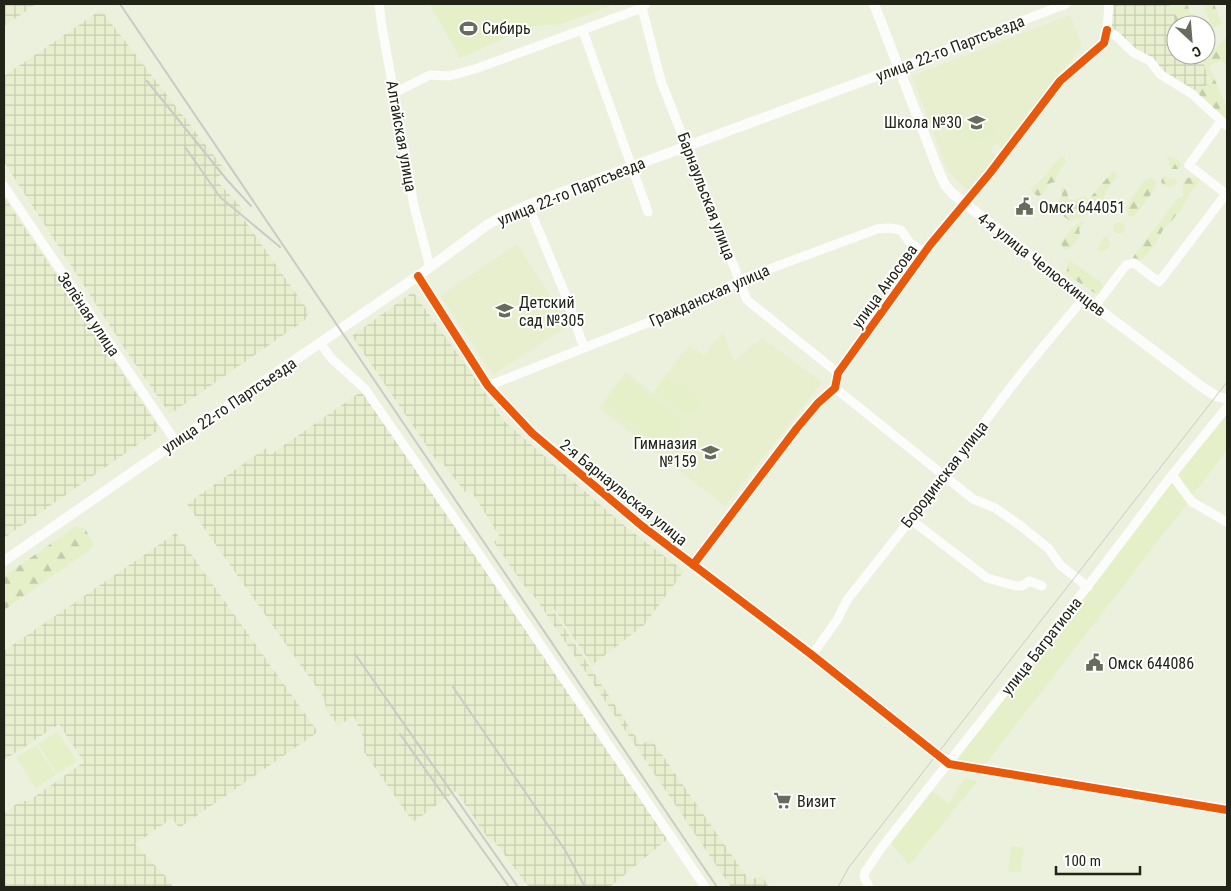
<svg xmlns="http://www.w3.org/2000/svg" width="1231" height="891" viewBox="0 0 1231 891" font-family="'Roboto Condensed',sans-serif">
<defs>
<pattern id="industrial-grid" width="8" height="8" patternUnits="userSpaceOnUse" patternTransform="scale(1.25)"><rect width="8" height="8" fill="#e7efcf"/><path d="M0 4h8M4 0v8" fill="none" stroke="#c6cdb1"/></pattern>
<pattern id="forest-firs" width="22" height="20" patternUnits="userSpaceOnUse" patternTransform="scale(1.25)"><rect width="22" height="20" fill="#e5efc8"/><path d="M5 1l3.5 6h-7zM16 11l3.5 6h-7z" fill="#c4cdab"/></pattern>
</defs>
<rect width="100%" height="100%" fill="#ecf1de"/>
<!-- built -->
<path fill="#e7efcf" d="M1070,15L1082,46L1002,148L996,144L990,151L996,156L968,191L948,171L912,76Z
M517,244L569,325L493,375L440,296Z
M723,332L734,361L762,338L822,382L725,506L599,408L625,372L652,393L689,345L704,356Z"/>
<!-- industrial -->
<path fill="url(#industrial-grid)" d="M4,4H36L4,26Z
M1110,4H1170L1179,25H1176V55H1201L1210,84L1191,91L1146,62L1109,30Z
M101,10L225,170L216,180L243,209L239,216L245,221L309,312L305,320L170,414L129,355L4,162V76Z
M4,197L160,429L4,538Z
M413,292L477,381L504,421L627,528L684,571L644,625L592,665L555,610L552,609L641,745L651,739L749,880L762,876L769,887H731L532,593L530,594L494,542L500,537L470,489L465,492L442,462L439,464L352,336Z
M365,389L671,836L610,887H529L494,841L491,843L456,791L413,822L364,752V739L354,717L338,725L326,709L324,698L187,504L266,448L270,455Z
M176,533L318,732L179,828L172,818L135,844L168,879L173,887H4V813L19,802L30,800L84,762L59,724L4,760V651Z"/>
<!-- forest -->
<path fill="url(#forest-firs)" d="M1169,4H1187L1195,25H1178Z
M1203,4H1214L1222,24L1212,28Z
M1227,37V67L1222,60L1209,66L1227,108V119L1225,121L1193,91L1211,84L1203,60Z
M1062,156L1065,158L1066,161L1057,174L1056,182L1050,183L1043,194L1038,196L1032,192L1031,188C1044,180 1050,166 1062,156Z
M1167,156L1179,160L1181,166L1178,169H1171Z
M1113,171L1117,174V176L1107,190L1103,200L1097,202C1095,214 1080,217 1070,221L1058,212L1054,207L1062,196L1061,189L1063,187L1066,189L1069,199L1073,200L1085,196L1089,199Z
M1163,176L1167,178L1176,179L1177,183L1169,187L1165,186L1161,182Z
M1198,177L1200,181L1192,190L1180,211L1163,230L1155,244L1143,259L1135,261L1133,257L1177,199L1183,197V181L1186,178Z
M1152,178L1156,183C1154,193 1141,207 1134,216L1128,217L1126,207L1142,183L1145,180Z
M1082,221H1084V223L1079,229L1080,235L1070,249L1064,250L1061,243C1067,234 1072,227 1082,221Z
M1113 228a6 6 0 1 1 12 0a6 6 0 1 1-12 0Z
M1107,235L1110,244L1109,248L1100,252C1097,244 1102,240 1107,235Z
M1069,260L1101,282L1104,288L1098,295L1066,274Z
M75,527L85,528L93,544L90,550L4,610V576Z"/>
<!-- green -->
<path fill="#e5efc8" d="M430,4H615L562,24L533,26L460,58Z
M988,118L992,121L995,130L994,133L971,141L967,140L963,130L964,126Z
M626,377L685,424L665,449L606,403Z
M667,378L673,379L699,399L698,405L691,414H685L659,393C657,387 661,380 667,378Z
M1227,413V450L1192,496L1181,481L1179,472Z
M1172,482L1175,483L1189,501L980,771L955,763V757Z
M57,731L77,761L57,774L38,744Z
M36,745L56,775L36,788L16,757Z
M965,778L978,781L909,865L890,842L930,790L949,803Z
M1011,846L1024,848L1020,873L1008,871Z"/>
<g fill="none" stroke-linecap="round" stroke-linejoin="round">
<!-- minor -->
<path stroke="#fcfdfa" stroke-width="9" d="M379,4L382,27L414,206L430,267
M1109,4L1107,30L1116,36L1134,53L1150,61L1160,74L1192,94L1227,126
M642,8L661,81L747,300L838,373
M583,31L648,212
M898,68L1066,4
M394,93L430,75L449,76L475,69L642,8L646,4
M4,186L176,442
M528,205L566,296L584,348
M418,276L488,386L532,433L642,526L812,655L949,764L1227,810
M1095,306L1126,265L1134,263L1159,282L1226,194L1189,165L1221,121
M320,343L331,358L365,389L481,557L705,887
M488,386L710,298L740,280L877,229L889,228L901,230L910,243L925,253
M835,388L973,499L995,508L1021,526L1049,549L1060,565L1088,587
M1172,475L1192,502L1227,522
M910,519L987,578L1016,586H1022L1029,581L1042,586
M693,565L797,428L818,403L835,388L838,373L930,245L990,173L1060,81L1104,43L1107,30
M812,655L837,620L847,600L965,451C1000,397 1043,347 1084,298
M869,887L864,877L865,872L882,847L1094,578L1172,475L1227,407"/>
<!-- major -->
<path stroke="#fcfdfa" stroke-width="10" d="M874,4L939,172L945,185L953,194L1084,298L1202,387L1216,396L1227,399
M4,561L254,388L418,276L487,225L501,217L528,205L898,68"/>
<!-- tram -->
<path stroke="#c9cbc5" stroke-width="1" d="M838,887L849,867L1227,382"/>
<!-- rail -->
<path stroke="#c9cbc5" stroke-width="2" d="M120,4L717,887
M147,81L227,180L251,206
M185,147L220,197L280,247
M355,654L518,887
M453,687L565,850L585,887
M400,734L509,887"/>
<defs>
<path id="cycleway" d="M418,276L488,386L532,433L642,526L812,655L949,764L1227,810
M693,565L797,428L818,403L835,388L838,373L930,245L990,173L1060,81L1104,43L1107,30"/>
</defs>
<!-- cycleway casing -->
<use href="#cycleway" stroke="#fff" stroke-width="11"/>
<!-- cycleway -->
<use href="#cycleway" stroke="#e8590c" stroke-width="8"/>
</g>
<!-- icons -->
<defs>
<symbol id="stadium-bare" viewBox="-9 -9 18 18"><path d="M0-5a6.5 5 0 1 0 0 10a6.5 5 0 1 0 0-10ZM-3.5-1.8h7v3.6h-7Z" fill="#686c5d" stroke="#fff" stroke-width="2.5" paint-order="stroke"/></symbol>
<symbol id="school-bare" viewBox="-9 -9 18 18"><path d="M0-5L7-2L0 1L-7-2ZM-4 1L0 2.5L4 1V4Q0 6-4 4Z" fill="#686c5d" stroke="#fff" stroke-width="2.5" paint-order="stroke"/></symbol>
<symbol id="civic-bare" viewBox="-9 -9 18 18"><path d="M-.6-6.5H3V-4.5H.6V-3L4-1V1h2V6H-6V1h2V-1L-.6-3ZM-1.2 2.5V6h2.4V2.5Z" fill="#686c5d" stroke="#fff" stroke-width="2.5" paint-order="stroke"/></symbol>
<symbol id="supermarket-bare" viewBox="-9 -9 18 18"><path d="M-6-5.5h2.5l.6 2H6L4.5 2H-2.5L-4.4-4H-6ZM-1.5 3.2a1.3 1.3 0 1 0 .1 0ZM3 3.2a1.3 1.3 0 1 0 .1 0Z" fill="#686c5d" stroke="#fff" stroke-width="2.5" paint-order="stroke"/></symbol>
</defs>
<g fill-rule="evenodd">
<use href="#stadium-bare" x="456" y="16" width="25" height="25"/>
<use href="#school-bare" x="964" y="110" width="25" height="25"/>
<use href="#civic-bare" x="1012" y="194" width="25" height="25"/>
<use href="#school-bare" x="492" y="298" width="25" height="25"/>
<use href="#school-bare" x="698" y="440" width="25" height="25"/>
<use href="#civic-bare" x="1082" y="650" width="25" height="25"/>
<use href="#supermarket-bare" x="770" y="788" width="25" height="25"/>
</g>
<g text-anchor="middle" stroke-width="4" stroke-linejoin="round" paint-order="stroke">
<!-- poi labels -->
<g font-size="16" fill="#212417" stroke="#fff" text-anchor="start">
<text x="482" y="34">Сибирь</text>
<text x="962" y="128" text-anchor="end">Школа №30</text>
<text x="1039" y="213">Омск 644051</text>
<text x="519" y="308">Детский<tspan x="519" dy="18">сад №305</tspan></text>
<text x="697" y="449" text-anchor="end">Гимназия<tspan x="697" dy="18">№159</tspan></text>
<text x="1108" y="669">Омск 644086</text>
<text x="797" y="807">Визит</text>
</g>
<!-- street labels -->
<g font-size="16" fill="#212417" stroke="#fff">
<text transform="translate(950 48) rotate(-21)" y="6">улица 22-го Партсъезда</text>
<text transform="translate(402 136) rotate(80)" y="6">Алтайская улица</text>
<text transform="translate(571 191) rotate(-22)" y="6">улица 22-го Партсъезда</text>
<text transform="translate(707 196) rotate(69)" y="6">Барнаульская улица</text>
<text transform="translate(1042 264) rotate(38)" y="6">4-я улица Челюскинцев</text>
<text transform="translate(884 286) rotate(-54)" y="6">улица Аносова</text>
<text transform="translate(709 295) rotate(-24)" y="6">Гражданская улица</text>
<text transform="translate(89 314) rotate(56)" y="6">Зелёная улица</text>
<text transform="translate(229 405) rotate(-34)" y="6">улица 22-го Партсъезда</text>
<text transform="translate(944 474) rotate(-52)" y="6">Бородинская улица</text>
<text transform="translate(624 492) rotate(39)" y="6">2-я Барнаульская улица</text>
<text transform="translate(1041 646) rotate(-52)" y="6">улица Багратиона</text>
</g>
</g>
<!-- border -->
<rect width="1231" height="891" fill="none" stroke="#212417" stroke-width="10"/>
<!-- north arrow -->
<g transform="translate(1191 40) rotate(154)"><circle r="24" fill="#ffffff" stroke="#a6a7a2"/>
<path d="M0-4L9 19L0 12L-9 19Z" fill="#686c5d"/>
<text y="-8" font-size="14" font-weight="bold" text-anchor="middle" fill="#212417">С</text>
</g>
<!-- scale -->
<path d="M1056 866v8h84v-8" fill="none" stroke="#212417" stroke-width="2.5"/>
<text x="1064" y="866" font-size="15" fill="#212417" stroke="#ffffff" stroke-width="4" paint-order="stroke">100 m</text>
</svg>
